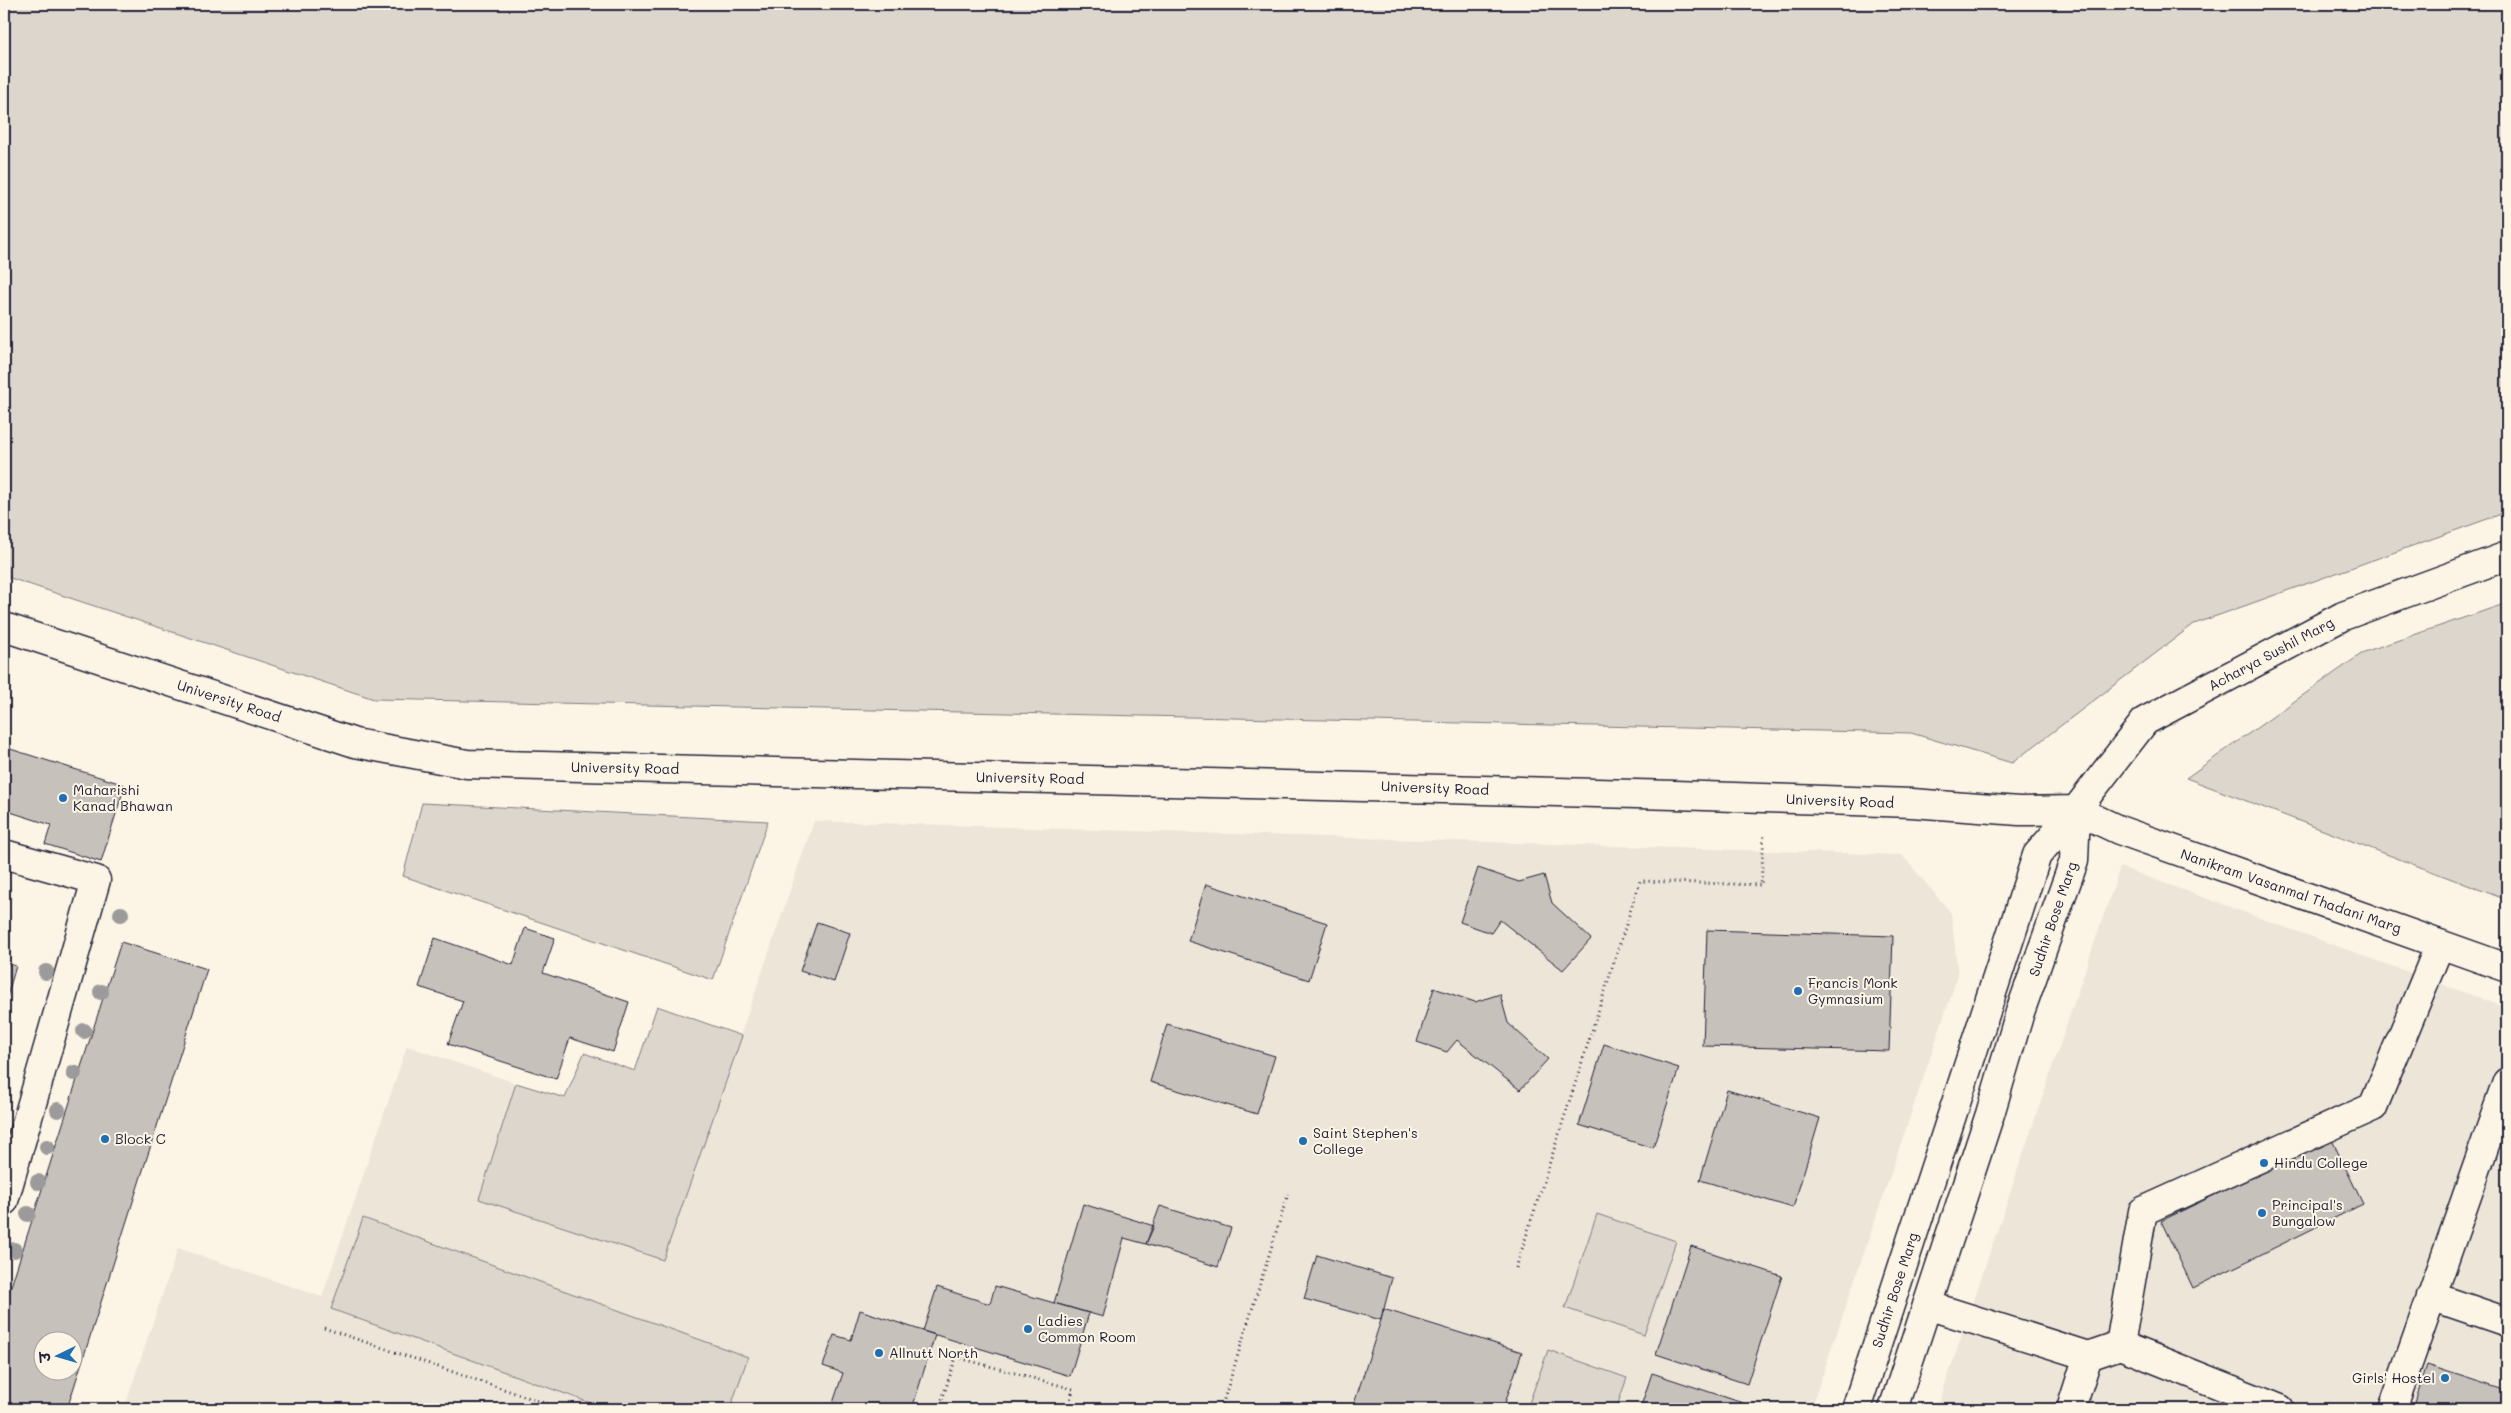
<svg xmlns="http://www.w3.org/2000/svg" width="2511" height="1413" viewBox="0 0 2511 1413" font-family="Mali,'Playpen Sans Deva',sans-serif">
<rect width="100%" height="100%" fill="#fcf5e5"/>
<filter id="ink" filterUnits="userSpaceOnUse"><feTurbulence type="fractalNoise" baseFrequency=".02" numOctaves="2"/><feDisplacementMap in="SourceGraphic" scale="10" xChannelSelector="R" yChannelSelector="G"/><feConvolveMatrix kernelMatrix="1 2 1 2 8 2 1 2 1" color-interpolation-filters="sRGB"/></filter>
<g filter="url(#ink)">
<!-- built -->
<path fill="#ece5d8" d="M814,821L1902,855L1951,913L1958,975L1811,1409H124L178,1248L322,1297L407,1046L516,1083L479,1199L663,1260Z
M2120,867L2507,1008V1409H1937Z"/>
<!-- green -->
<path fill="#dcd6cc" stroke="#7f7c84" d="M4,4H2507V512L2194,624L2012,763L1911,733L374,699L4,576Z
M2507,603V900L2186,778L2364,652Z
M422,803L768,821L713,980L403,876Z
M657,1006L742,1036L663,1260L479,1199L516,1083L565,1098L584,1053L635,1071Z
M1597,1214L1676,1241L1644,1335L1565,1308Z
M363,1218L748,1357L730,1409H607L331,1309Z
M1548,1350L1627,1378L1616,1409H1527Z"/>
<!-- building -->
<path fill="#c6c1bb" stroke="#22223b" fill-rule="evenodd" d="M4,747L125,785L101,862L45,844L51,825L4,810Z
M1478,868L1519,882L1544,875L1552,903L1591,939L1563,970L1500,920L1491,933L1460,922Z
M1206,884L1327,923L1309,980L1188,941Z
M817,922L850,933L834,982L800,971Z
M525,928L555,938L543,973L629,1002L613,1052L570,1038L556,1079L448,1044L463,1001L419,987L435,938L513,965Z
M1707,930L1893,936L1889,1051L1703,1046Z
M121,942L207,969L67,1409H4V1308ZM42,1340H72V1370H42Z
M4,962L16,966L4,1007Z
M1434,988L1475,1002L1500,994L1508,1023L1548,1059L1520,1090L1457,1040L1447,1052L1417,1042Z
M1167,1024L1275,1056L1257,1114L1150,1082Z
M1604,1044L1679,1068L1653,1148L1579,1125Z
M1727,1090L1820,1118L1793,1208L1700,1180Z
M2331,1138L2363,1204L2193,1288L2161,1221Z
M1083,1204L1154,1226L1146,1244L1124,1238L1103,1317L1054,1303Z
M1160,1206L1231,1228L1218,1267L1146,1244Z
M1691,1246L1782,1276L1747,1384L1656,1354Z
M1317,1255L1392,1278L1381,1320L1304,1299Z
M995,1286L1089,1313L1070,1376L923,1331L937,1287L990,1304Z
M1383,1309L1522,1352L1503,1409H1361L1353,1407L1381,1320Z
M860,1310L935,1335L912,1409H831L843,1373L823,1366L834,1335L851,1340Z
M2427,1365L2507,1391V1409H2413Z
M1652,1373L1743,1403L1741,1409H1640Z"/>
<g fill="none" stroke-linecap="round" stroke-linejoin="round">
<defs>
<path id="minor" d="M4,627L355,743L467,764L1675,795L1912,803L2019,811L2076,810L2119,830L2507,968
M4,854L96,880L4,1201
M2431,1296L2507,1322
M1927,1305L2088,1356
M2120,1345L2143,1211L2373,1107L2440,944
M1856,1409L2037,855L2076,810L2145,721L2343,616L2507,556
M1893,1409L1990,1114L2020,1012L2074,861L2076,810
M2071,1409L2088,1356L2120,1345L2280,1409
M2392,1409L2507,1082"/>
</defs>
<!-- minor casing -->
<use href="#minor" stroke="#22223b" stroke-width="31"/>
<!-- path -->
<path stroke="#22223b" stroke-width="3" stroke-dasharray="1 4" stroke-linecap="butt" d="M1516,1268L1640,881L1761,885L1764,833
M324,1328L562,1409
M639,1409L640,1406
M939,1409L956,1357L1073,1389L1068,1409
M1221,1409L1288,1194"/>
<!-- minor -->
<use href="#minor" stroke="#fcf5e5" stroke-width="28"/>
</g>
<!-- trees -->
<g fill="#9d9a9b">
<circle cx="121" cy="914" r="8"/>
<circle cx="46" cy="972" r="8"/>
<circle cx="101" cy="992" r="8"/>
<circle cx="84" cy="1031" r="8"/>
<circle cx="74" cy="1073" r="8"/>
<circle cx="58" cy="1110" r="8"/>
<circle cx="47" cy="1147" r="8"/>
<circle cx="38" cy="1182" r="8"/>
<circle cx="28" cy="1214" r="8"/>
<circle cx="14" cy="1250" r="8"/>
</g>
</g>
<!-- markers -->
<g fill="#1f6fb2" stroke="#fcf5e5" stroke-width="2">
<circle cx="63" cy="798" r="5"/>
<circle cx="1798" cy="991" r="5"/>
<circle cx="105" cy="1139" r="5"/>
<circle cx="1303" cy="1141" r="5"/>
<circle cx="2264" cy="1163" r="5"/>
<circle cx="2262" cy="1213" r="5"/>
<circle cx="1028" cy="1329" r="5"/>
<circle cx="879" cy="1353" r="5"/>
<circle cx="2445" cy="1378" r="5"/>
</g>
<g text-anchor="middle" stroke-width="4" stroke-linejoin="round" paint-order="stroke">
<!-- street labels -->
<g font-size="14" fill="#22223b" stroke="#fcf5e5">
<text transform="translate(2271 654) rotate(-28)" y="5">Acharya Sushil Marg</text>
<text transform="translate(229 701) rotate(18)" y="5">University Road</text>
<text transform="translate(625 768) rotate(1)" y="5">University Road</text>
<text transform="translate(1030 778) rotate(1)" y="5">University Road</text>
<text transform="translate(1435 788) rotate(2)" y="5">University Road</text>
<text transform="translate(1840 801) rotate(2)" y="5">University Road</text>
<text transform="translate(2291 891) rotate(19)" y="5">Nanikram Vasanmal Thadani Marg</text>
<text transform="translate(2053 919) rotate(-71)" y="5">Sudhir Bose Marg</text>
<text transform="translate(1895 1290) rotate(-72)" y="5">Sudhir Bose Marg</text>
</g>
<!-- poi labels -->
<g font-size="14" fill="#22223b" stroke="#fcf5e5" text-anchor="start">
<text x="73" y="795">Maharishi<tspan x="73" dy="16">Kanad Bhawan</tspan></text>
<text x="1808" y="988">Francis Monk<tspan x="1808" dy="16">Gymnasium</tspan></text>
<text x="1313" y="1138">Saint Stephen's<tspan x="1313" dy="16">College</tspan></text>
<text x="115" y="1144">Block C</text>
<text x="2274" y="1168">Hindu College</text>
<text x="2272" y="1210">Principal's<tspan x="2272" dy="16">Bungalow</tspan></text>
<text x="1038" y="1326">Ladies<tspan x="1038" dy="16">Common Room</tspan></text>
<text x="889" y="1358">Allnutt North</text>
<text x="2435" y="1383" text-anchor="end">Girls' Hostel</text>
</g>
</g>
<!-- margin -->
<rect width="2511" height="1413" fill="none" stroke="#fcf5e5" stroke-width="20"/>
<rect x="10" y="10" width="2491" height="1393" fill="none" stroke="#22223b" stroke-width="2" filter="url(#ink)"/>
<!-- north arrow -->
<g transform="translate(58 1356) rotate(265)"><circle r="24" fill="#fcf5e5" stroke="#a5a1a1"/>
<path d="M0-4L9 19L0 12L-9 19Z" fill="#1f6fb2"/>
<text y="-8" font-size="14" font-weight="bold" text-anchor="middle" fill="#22223b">उ</text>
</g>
</svg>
